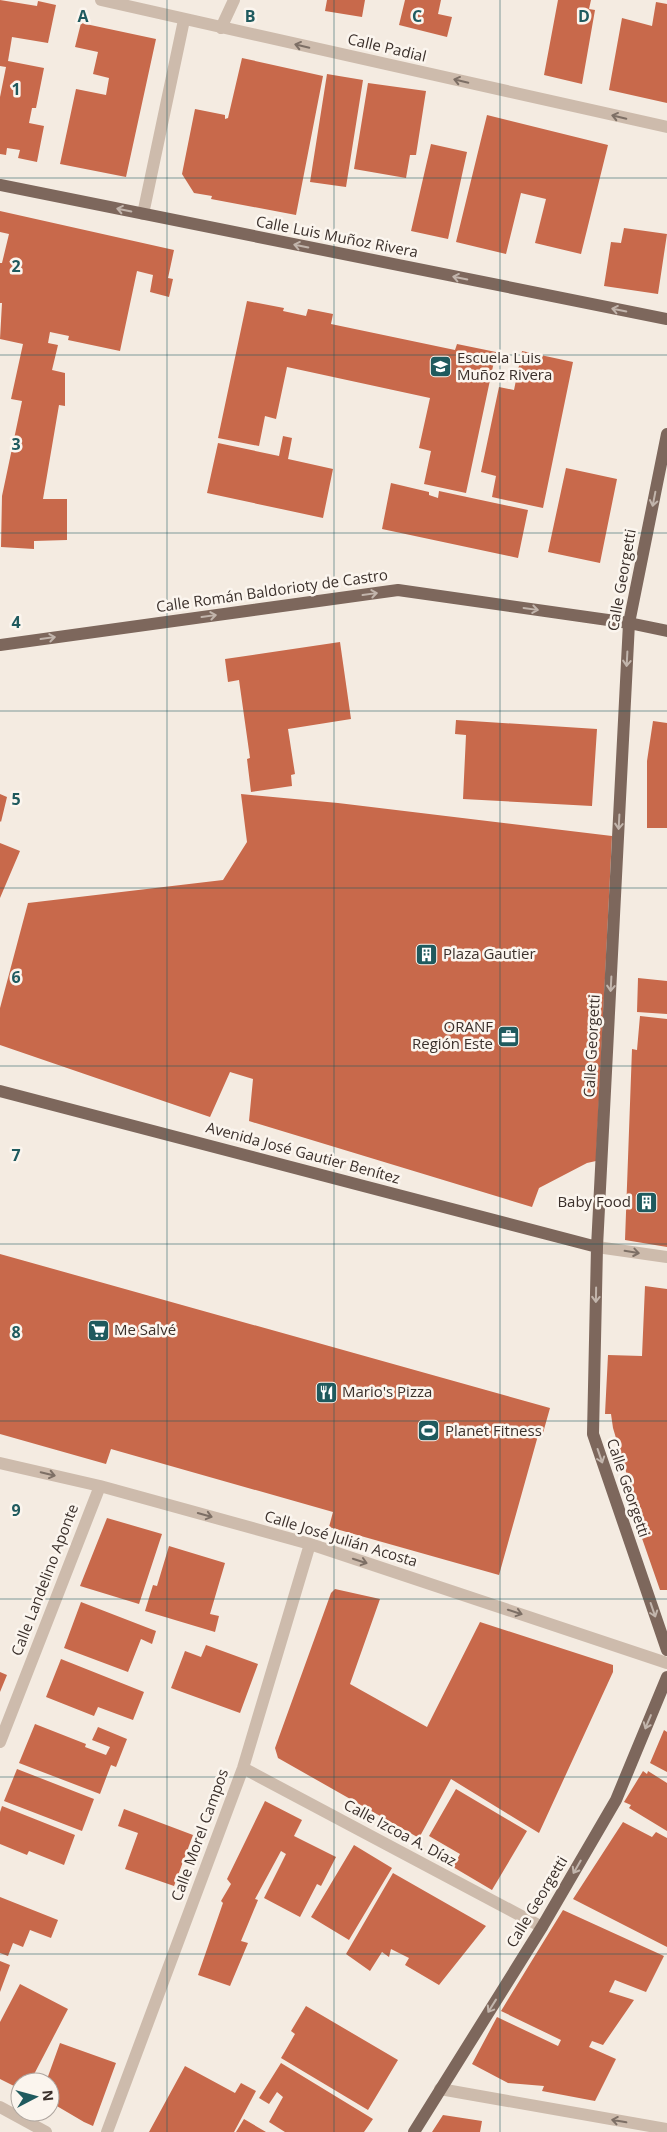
<svg xmlns="http://www.w3.org/2000/svg" width="667" height="2132" viewBox="0 0 667 2132" font-family="'Open Sans',sans-serif">
<rect width="100%" height="100%" fill="#f4ebe1"/>
<!-- building -->
<path fill="#c8694b" d="M0,0L37,6L38,1L56,5L48,43L12,37L8,61L44,68L36,108H32L29,123L44,126L37,162L18,158L20,150L7,148L6,155L0,154V97L6,67L0,66Z
M327,0H365L362,17L325,11Z
M405,0H441L438,14L452,17L447,37L399,25Z
M558,0H591L589,9L595,10L582,84L544,75Z
M656,2L667,4V103L609,90L622,18L652,26Z
M81,23L156,39L126,177L60,164L76,89L106,95L109,78L93,74L98,52L75,47Z
M242,58L323,76L296,215L211,199L212,196L194,193L182,174L195,109L225,115V119L228,118Z
M327,74L363,80L346,187L310,182Z
M368,83L426,91L416,155H410L406,178L354,169Z
M487,115L608,145L581,254L535,243L546,199L521,193L506,254L456,242Z
M431,144L467,152L448,239L411,231Z
M0,211L174,250L168,278L173,279L169,297L150,292L153,275L137,271L120,351L68,340L69,336L50,332L48,343L58,345L52,370L65,373V406L59,405L43,499H67V540L34,541V549L1,547L2,496L22,401L11,399L23,344L0,339L2,303H0V263H2L9,234L0,232Z
M624,228L667,234L658,294L604,286L611,242L621,243Z
M247,301L284,308L283,311L306,316L308,309L333,314L331,324L455,350L457,344L496,352L466,493L424,484L431,451L419,448L430,398L287,367L276,419L265,416L259,446L218,438Z
M522,351L573,362L543,508L492,497L496,476L481,472L499,387L514,390Z
M283,436L292,438L288,459L333,469L323,518L207,493L218,443L279,456Z
M566,468L617,479L600,563L548,552Z
M391,483L429,492V495L438,498L439,491L528,510L518,558L382,529Z
M340,642L351,719L288,729L295,774L291,775L292,786L251,792L247,759L250,758L239,680L228,682L225,659Z
M456,720L597,729L592,806L463,799L466,735L455,734Z
M653,721L667,723V828H647V761Z
M0,794L7,797L1,822L0,821Z
M241,794L338,803L612,836L596,1161L587,1163L539,1188L532,1207L249,1121L253,1079L230,1072L210,1117L0,1045V1008L28,903L223,880L247,842Z
M0,843L20,851L0,898Z
M638,978L667,981V1014L637,1012Z
M640,1016L667,1019V1247L625,1240L632,1049L637,1050Z
M0,1254L550,1408L543,1433L539,1432L499,1575L329,1527L333,1512L111,1449L106,1464L0,1434Z
M645,1286L667,1289V1590H660L637,1524L641,1522L613,1428L611,1414H605L608,1355L642,1356Z
M107,1518L162,1534L139,1604L80,1586Z
M169,1546L225,1563L210,1614L219,1616L215,1632L145,1611L153,1585L157,1586Z
M335,1589L380,1599L350,1684L427,1727L480,1622L613,1665V1672L539,1833L451,1779L419,1838L278,1758L275,1748L331,1593Z
M81,1602L156,1631L152,1644L141,1639L128,1672L64,1648Z
M206,1645L258,1664L240,1713L171,1688L185,1651L201,1657Z
M61,1659L144,1692L133,1720L98,1707L94,1716L46,1697Z
M0,1672L7,1675L0,1692Z
M35,1724L86,1744L85,1747L106,1755L110,1747L92,1740L98,1727L127,1739L116,1767L111,1765L100,1794L19,1763Z
M664,1730L667,1732V1772L650,1763Z
M17,1769L94,1799L82,1831L4,1801Z
M643,1771L647,1774L648,1771L667,1783V1831L629,1808L631,1805L624,1802Z
M456,1789L527,1831L492,1890L453,1867L460,1854L429,1836Z
M265,1801L302,1820L294,1836L336,1857L321,1886L317,1884L300,1917L264,1898L286,1854L281,1851L255,1899L258,1900L241,1941L248,1943L230,1986L198,1975L223,1903L221,1901L231,1884L227,1879Z
M2,1806L75,1835L64,1865L29,1851L27,1855L0,1844V1812Z
M124,1809L193,1835L174,1886L125,1869L138,1833L118,1826Z
M623,1822L652,1837L656,1832L667,1838V1947L573,1899Z
M354,1845L392,1868L349,1940L311,1917Z
M393,1873L486,1926L439,1985L405,1965L409,1958L391,1949L389,1957L382,1952L370,1971L346,1954Z
M0,1897L58,1920L51,1938L30,1930L23,1947L13,1943L8,1956L0,1953Z
M563,1910L664,1956L646,1992L615,1980L609,1992L634,2000L603,2045L592,2041L589,2047L616,2059L595,2101L542,2091L544,2086L508,2083L472,2064L497,2017L558,2046L561,2040L501,2011Z
M0,1961L10,1965L0,1992Z
M20,1984L68,2009L30,2082H20V2089L0,2079V2022Z
M306,2006L398,2060L368,2110L281,2058L295,2034L291,2031Z
M60,2043L116,2063L93,2126L84,2122L50,2102V2082H46Z
M281,2063L373,2119L364,2132H285L269,2122L283,2097L277,2092L269,2104L259,2098Z
M185,2066L235,2093L241,2083L256,2091L234,2132H149Z
M443,2115L482,2121L480,2132H432Z
M244,2119L266,2132H236Z"/>
<g fill="none" stroke-linecap="round" stroke-linejoin="round">
<!-- minor -->
<path stroke="#cdbbac" stroke-width="12" d="M101,0L667,127
M221,28L234,0
M143,214L184,20
M597,1247L667,1257
M0,1463L100,1486L310,1544L667,1663
M0,1742L100,1486
M243,1768L542,1927
M440,2089L667,2129
M0,2107L46,2132
M107,2132L243,1768L310,1544"/>
<!-- major -->
<path stroke="#7d675c" stroke-width="12" d="M0,185L667,319
M667,434L629,623L597,1247L593,1434L667,1650
M0,645L398,590L629,623L667,631
M0,1091L597,1247
M414,2132L542,1927L616,1800L667,1677"/>
</g>
<!-- one-way arrows -->
<defs><path id="oneway-shaft" d="M-6 0H5M1.5-3L5.5 0L1.5 3" fill="none" stroke-width="1.6" stroke-linecap="round" stroke-linejoin="round" transform="scale(1.25)"/></defs>
<g stroke="#7d6f65">
<use href="#oneway-shaft" transform="translate(302 46) rotate(-167)"/>
<use href="#oneway-shaft" transform="translate(461 81) rotate(-167)"/>
<use href="#oneway-shaft" transform="translate(619 117) rotate(-167)"/>
<use href="#oneway-shaft" transform="translate(632 1252) rotate(9)"/>
<use href="#oneway-shaft" transform="translate(48 1474) rotate(13)"/>
<use href="#oneway-shaft" transform="translate(205 1515) rotate(16)"/>
<use href="#oneway-shaft" transform="translate(360 1561) rotate(18)"/>
<use href="#oneway-shaft" transform="translate(515 1612) rotate(18)"/>
<use href="#oneway-shaft" transform="translate(619 2121) rotate(-170)"/>
</g>
<g stroke="#c2b5ac">
<use href="#oneway-shaft" transform="translate(124 210) rotate(-168)"/>
<use href="#oneway-shaft" transform="translate(301 246) rotate(-169)"/>
<use href="#oneway-shaft" transform="translate(460 278) rotate(-169)"/>
<use href="#oneway-shaft" transform="translate(619 310) rotate(-169)"/>
<use href="#oneway-shaft" transform="translate(654 499) rotate(101)"/>
<use href="#oneway-shaft" transform="translate(370 594) rotate(-8)"/>
<use href="#oneway-shaft" transform="translate(531 609) rotate(8)"/>
<use href="#oneway-shaft" transform="translate(209 616) rotate(-8)"/>
<use href="#oneway-shaft" transform="translate(48 638) rotate(-8)"/>
<use href="#oneway-shaft" transform="translate(627 659) rotate(93)"/>
<use href="#oneway-shaft" transform="translate(619 822) rotate(93)"/>
<use href="#oneway-shaft" transform="translate(611 984) rotate(93)"/>
<use href="#oneway-shaft" transform="translate(596 1295) rotate(91)"/>
<use href="#oneway-shaft" transform="translate(600 1456) rotate(71)"/>
<use href="#oneway-shaft" transform="translate(653 1610) rotate(71)"/>
<use href="#oneway-shaft" transform="translate(648 1722) rotate(113)"/>
<use href="#oneway-shaft" transform="translate(577 1867) rotate(120)"/>
<use href="#oneway-shaft" transform="translate(492 2006) rotate(122)"/>
</g>
<!-- grid -->
<path fill="none" stroke="#1f5a5e" stroke-width="1" stroke-opacity="0.55" d="M167,0V2132M334,0V2132M500,0V2132M0,178H667M0,355H667M0,533H667M0,711H667M0,888H667M0,1066H667M0,1244H667M0,1421H667M0,1599H667M0,1777H667M0,1954H667"/>
<!-- icons -->
<defs>
<symbol id="school-square" viewBox="-11 -11 22 22"><rect x="-9" y="-9" width="18" height="18" rx="4" fill="#1f5a5e" stroke="#fbf5ee"/><path d="M0-5L7-2L0 1L-7-2ZM-4 1L0 2.5L4 1V4Q0 6-4 4Z" fill="#fff"/></symbol>
<symbol id="building-square" viewBox="-11 -11 22 22"><rect x="-9" y="-9" width="18" height="18" rx="4" fill="#1f5a5e" stroke="#fbf5ee"/><path d="M-4-6H4V6H1V3H-1V6H-4ZM-2.5-4.3h1.7v1.8h-1.7ZM.8-4.3h1.7v1.8H.8ZM-2.5-1h1.7V.8h-1.7ZM.8-1h1.7V.8H.8Z" fill="#fff"/></symbol>
<symbol id="office-square" viewBox="-11 -11 22 22"><rect x="-9" y="-9" width="18" height="18" rx="4" fill="#1f5a5e" stroke="#fbf5ee"/><path d="M-6-3h4V-5.5h4V-3h4V5H-6ZM-1-4.5V-3h2v-1.5ZM-6 0V1H6V0Z" fill="#fff"/></symbol>
<symbol id="supermarket-square" viewBox="-11 -11 22 22"><rect x="-9" y="-9" width="18" height="18" rx="4" fill="#1f5a5e" stroke="#fbf5ee"/><path d="M-6-5.5h2.5l.6 2H6L4.5 2H-2.5L-4.4-4H-6ZM-1.5 3.2a1.3 1.3 0 1 0 .1 0ZM3 3.2a1.3 1.3 0 1 0 .1 0Z" fill="#fff"/></symbol>
<symbol id="restaurant-square" viewBox="-11 -11 22 22"><rect x="-9" y="-9" width="18" height="18" rx="4" fill="#1f5a5e" stroke="#fbf5ee"/><path d="M-5-6h1v4h1v-4h1v4h1v-4h1v5L-1.5 .5V6h-2V.5L-5-1ZM5-6V6H3V1.5H1.5Q1.5-4 5-6Z" fill="#fff"/></symbol>
<symbol id="stadium-square" viewBox="-11 -11 22 22"><rect x="-9" y="-9" width="18" height="18" rx="4" fill="#1f5a5e" stroke="#fbf5ee"/><path d="M0-5a6.5 5 0 1 0 0 10a6.5 5 0 1 0 0-10ZM-3.5-1.8h7v3.6h-7Z" fill="#fff"/></symbol>
</defs>
<g fill-rule="evenodd">
<use href="#school-square" x="428" y="354" width="25" height="25"/>
<use href="#building-square" x="414" y="942" width="25" height="25"/>
<use href="#office-square" x="496" y="1024" width="25" height="25"/>
<use href="#building-square" x="634" y="1190" width="25" height="25"/>
<use href="#supermarket-square" x="86" y="1318" width="25" height="25"/>
<use href="#restaurant-square" x="314" y="1380" width="25" height="25"/>
<use href="#stadium-square" x="416" y="1418" width="25" height="25"/>
</g>
<g text-anchor="middle" stroke-width="5" stroke-linejoin="round" paint-order="stroke">
<!-- street labels -->
<g font-size="15" fill="#3b302b" stroke="#fbf5ee">
<text transform="translate(387 48) rotate(13)" y="5">Calle Padial</text>
<text transform="translate(337 237) rotate(11)" y="5">Calle Luis Muñoz Rivera</text>
<text transform="translate(622 580) rotate(-80)" y="5">Calle Georgetti</text>
<text transform="translate(272 591) rotate(-8)" y="5">Calle Román Baldorioty de Castro</text>
<text transform="translate(592 1046) rotate(-87)" y="5">Calle Georgetti</text>
<text transform="translate(303 1153) rotate(15)" y="5">Avenida José Gautier Benítez</text>
<text transform="translate(628 1488) rotate(71)" y="5">Calle Georgetti</text>
<text transform="translate(341 1539) rotate(17)" y="5">Calle José Julián Acosta</text>
<text transform="translate(45 1580) rotate(-69)" y="5">Calle Landelino Aponte</text>
<text transform="translate(400 1833) rotate(28)" y="5">Calle Izcoa A. Díaz</text>
<text transform="translate(200 1835) rotate(-70)" y="5">Calle Morel Campos</text>
<text transform="translate(537 1902) rotate(-59)" y="5">Calle Georgetti</text>
</g>
<!-- poi labels -->
<g font-size="15" fill="#3b302b" stroke="#fbf5ee" text-anchor="start">
<text x="457" y="363">Escuela Luis<tspan x="457" dy="17">Muñoz Rivera</tspan></text>
<text x="443" y="959">Plaza Gautier</text>
<text x="493" y="1032" text-anchor="end">ORANF<tspan x="493" dy="17">Región Este</tspan></text>
<text x="631" y="1207" text-anchor="end">Baby Food</text>
<text x="114" y="1335">Me Salvé</text>
<text x="342" y="1397">Mario's Pizza</text>
<text x="445" y="1436">Planet Fitness</text>
</g>
</g>
<g font-size="16" text-anchor="middle" font-weight="bold" fill="#1f5a5e" stroke="#fbf5ee" stroke-width="5" stroke-linejoin="round" paint-order="stroke">
<text x="83" y="22">A</text>
<text x="250" y="22">B</text>
<text x="417" y="22">C</text>
<text x="584" y="22">D</text>
<text x="16" y="95">1</text>
<text x="16" y="272">2</text>
<text x="16" y="450">3</text>
<text x="16" y="628">4</text>
<text x="16" y="805">5</text>
<text x="16" y="983">6</text>
<text x="16" y="1161">7</text>
<text x="16" y="1338">8</text>
<text x="16" y="1516">9</text>
</g>
<!-- north arrow -->
<g transform="translate(35 2097) rotate(84)"><circle r="24" fill="#fbf5ee" stroke="#aea6a0"/>
<path d="M0-4L9 19L0 12L-9 19Z" fill="#1f5a5e"/>
<text y="-8" font-size="14" font-weight="bold" text-anchor="middle" fill="#3b302b">N</text>
</g>
</svg>
